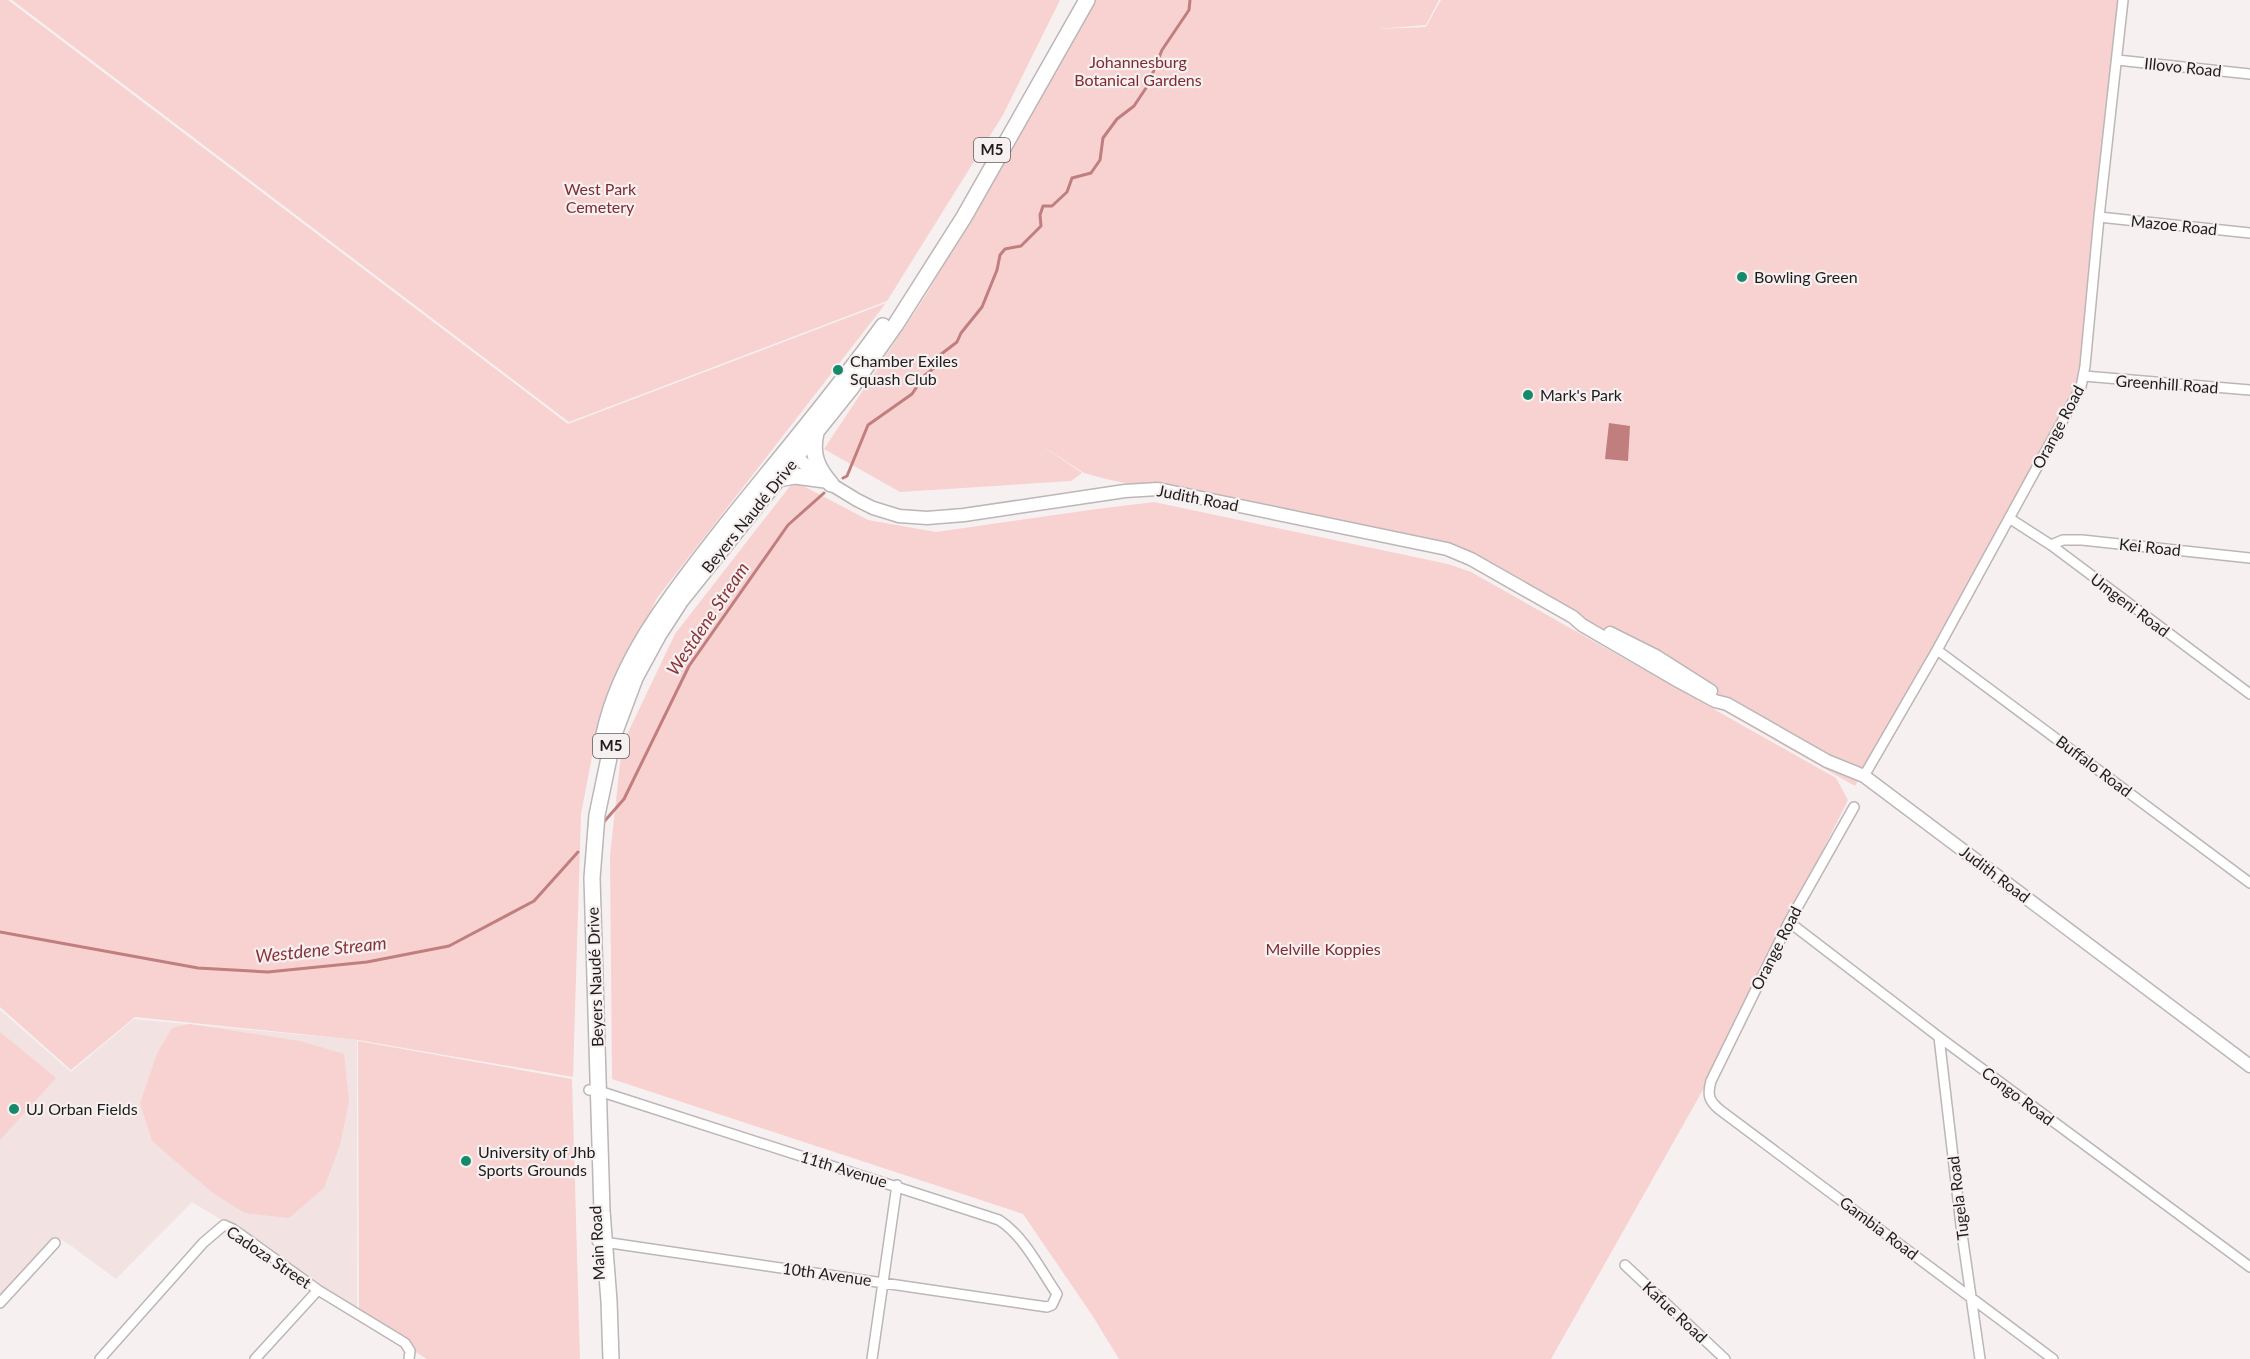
<svg xmlns="http://www.w3.org/2000/svg" width="2250" height="1359" viewBox="0 0 2250 1359" font-family="Lato,sans-serif">
<rect width="100%" height="100%" fill="#f7f0f0"/>
<!-- built -->
<path fill="#f2e2e2" d="M0,1010L71,1072L134,1019L357,1040V1317L227,1223L192,1202L116,1279L70,1245L54,1236L0,1295Z"/>
<!-- green -->
<path fill="#f7d2d1" d="M0,0H8L568,424L886,303L657,598L610,693L595,741L581,814L573,1077L358,1040L135,1017L71,1070L0,1007Z
M12,0H1060L1003,115L887,301L569,422Z
M1093,0H1439L1426,25L1378,29L1426,27L1441,0H2122L2077,384L2006,524L1855,786L1437,548L1106,479L1084,473L1039,444L1082,473L1071,481L900,492L824,449L926,295L1082,26Z
M794,481L868,520L936,532L1097,509L1154,502L1448,564L1471,572L1836,778L1848,800L1704,1088L1551,1359H1119L1092,1315L1023,1214L612,1079L610,856L622,745L675,634Z
M190,1024L300,1041L344,1054L349,1101L340,1145L324,1188L289,1218L245,1213L213,1193L152,1141L140,1103L157,1054L172,1028Z
M0,1032L56,1078L0,1140Z
M358,1041L572,1079L580,1359H427L359,1318Z"/>
<!-- water -->
<path fill="#c17e7e" d="M1609,423L1630,426L1628,461L1605,459Z"/>
<g fill="none" stroke-linecap="round" stroke-linejoin="round">
<!-- stream -->
<path stroke="#c17e7e" stroke-width="3" d="M843,478L847,476L868,425L912,394L924,376L934,368L940,355L957,342L961,333L982,307L997,270L1000,255L1005,249L1021,246L1041,226L1040,215L1043,206H1052L1067,192L1072,178L1091,173L1100,160L1103,138L1117,119L1134,106L1148,85L1162,50L1189,10L1190,0
M602,824L624,799L689,666L788,525L824,493
M0,932L198,968L268,972L367,962L449,946L534,901L578,852"/>
<defs>
<path id="minor" d="M2117,60L2250,74
M2099,217L2250,233
M2084,376L2250,390
M2009,518L2051,545L2250,694
M2051,545L2063,540H2082L2250,558
M1937,650L2250,883
M1864,776L1937,650L2081,387L2085,366L2099,217L2123,0
M1854,807L1789,922L1711,1081C1707,1095 1709,1101 1720,1110L2053,1359
M1789,922L1939,1037L2250,1267
M1939,1037L1962,1234L1980,1359
M589,1090L599,1091L999,1220C1024,1236 1040,1269 1057,1294L1052,1305L1047,1307L597,1241
M1625,1265L1725,1359
M0,1303L55,1243
M100,1359L203,1243L224,1225L233,1229L318,1290L405,1343L410,1351L409,1359
M255,1359L318,1290
M872,1359L897,1185"/>
<path id="tertiary" d="M791,451L816,475L857,500L873,508L899,516L927,518L964,515L1125,491L1158,489L1447,549L1471,559L1573,617L1582,625L1680,682L1715,701L1727,704L1827,761L1864,776L2250,1066
M1610,633L1656,656L1711,691"/>
<path id="primary" d="M816,433C811,454 817,468 831,484
M778,479L795,476L825,480
M604,734C621,656 674,592 722,530C776,462 833,396 883,326
M611,1359L609,1301L602,1211L592,878L597,815L614,734L635,678L659,634L681,600L851,388L896,324L964,217L1087,0"/>
</defs>
<!-- minor casing -->
<use href="#minor" stroke="#bcb6b6" stroke-width="12"/>
<!-- tertiary casing -->
<use href="#tertiary" stroke="#bcb6b6" stroke-width="15"/>
<!-- primary casing -->
<use href="#primary" stroke="#bcb6b6" stroke-width="18"/>
<!-- minor -->
<use href="#minor" stroke="#fff" stroke-width="9"/>
<!-- tertiary -->
<use href="#tertiary" stroke="#fff" stroke-width="12"/>
<!-- primary -->
<use href="#primary" stroke="#fff" stroke-width="15"/>
</g>
<!-- markers -->
<g fill="#158a6b" stroke="#f7f0f0" stroke-width="2">
<circle cx="1742" cy="277" r="6"/>
<circle cx="838" cy="370" r="6"/>
<circle cx="1528" cy="395" r="6"/>
<circle cx="14" cy="1109" r="6"/>
<circle cx="466" cy="1161" r="6"/>
</g>
<g text-anchor="middle" stroke-width="4.5" stroke-linejoin="round" paint-order="stroke">
<!-- shield labels -->
<g fill="#f7f0f0" stroke="#5f5c5c" stroke-width="1.5">
<rect x="974" y="138" width="36" height="24" rx="4.5"/>
<rect x="593" y="734" width="36" height="24" rx="4.5"/>
</g>
<g font-size="15" font-weight="bold" fill="#1e1c1c">
<text x="992" y="155">M5</text>
<text x="611" y="751">M5</text>
</g>
<!-- park labels -->
<g font-size="16" fill="#7e2c32" stroke="#f7f0f0">
<text x="1138" y="68">Johannesburg<tspan x="1138" dy="18">Botanical Gardens</tspan></text>
<text x="600" y="195">West Park<tspan x="600" dy="18">Cemetery</tspan></text>
<text x="1323" y="955">Melville Koppies</text>
</g>
<!-- street labels -->
<g font-size="16" fill="#1e1c1c" stroke="#f7f0f0">
<text transform="translate(2183 67) rotate(6)" y="6">Illovo Road</text>
<text transform="translate(2174 225) rotate(6)" y="6">Mazoe Road</text>
<text transform="translate(2167 384) rotate(4)" y="6">Greenhill Road</text>
<text transform="translate(2058 427) rotate(-62)" y="6">Orange Road</text>
<text transform="translate(1198 498) rotate(11)" y="6">Judith Road</text>
<text transform="translate(749 516) rotate(-51)" y="6">Beyers Naudé Drive</text>
<text transform="translate(2150 547) rotate(6)" y="6">Kei Road</text>
<text transform="translate(2130 605) rotate(37)" y="6">Umgeni Road</text>
<text transform="translate(2094 766) rotate(37)" y="6">Buffalo Road</text>
<text transform="translate(1995 874) rotate(37)" y="6">Judith Road</text>
<text transform="translate(1776 948) rotate(-63)" y="6">Orange Road</text>
<text transform="translate(595 977) rotate(-92)" y="6">Beyers Naudé Drive</text>
<text transform="translate(2018 1096) rotate(37)" y="6">Congo Road</text>
<text transform="translate(844 1169) rotate(17)" y="6">11th Avenue</text>
<text transform="translate(1958 1198) rotate(-97)" y="6">Tugela Road</text>
<text transform="translate(1879 1228) rotate(37)" y="6">Gambia Road</text>
<text transform="translate(597 1243) rotate(-93)" y="6">Main Road</text>
<text transform="translate(269 1257) rotate(34)" y="6">Cadoza Street</text>
<text transform="translate(827 1274) rotate(8)" y="6">10th Avenue</text>
<text transform="translate(1675 1312) rotate(43)" y="6">Kafue Road</text>
</g>
<!-- poi labels -->
<g font-size="16" fill="#1e1c1c" stroke="#f7f0f0" text-anchor="start">
<text x="1754" y="283">Bowling Green</text>
<text x="850" y="367">Chamber Exiles<tspan x="850" dy="18">Squash Club</tspan></text>
<text x="1540" y="401">Mark's Park</text>
<text x="26" y="1115">UJ Orban Fields</text>
<text x="478" y="1158">University of Jhb<tspan x="478" dy="18">Sports Grounds</tspan></text>
</g>
<!-- water labels -->
<g font-size="18" font-style="italic" fill="#873439" stroke="#f7f0f0">
<text transform="translate(708 619) rotate(-56)" y="6">Westdene Stream</text>
<text transform="translate(321 950) rotate(-6)" y="6">Westdene Stream</text>
</g>
</g>
</svg>
